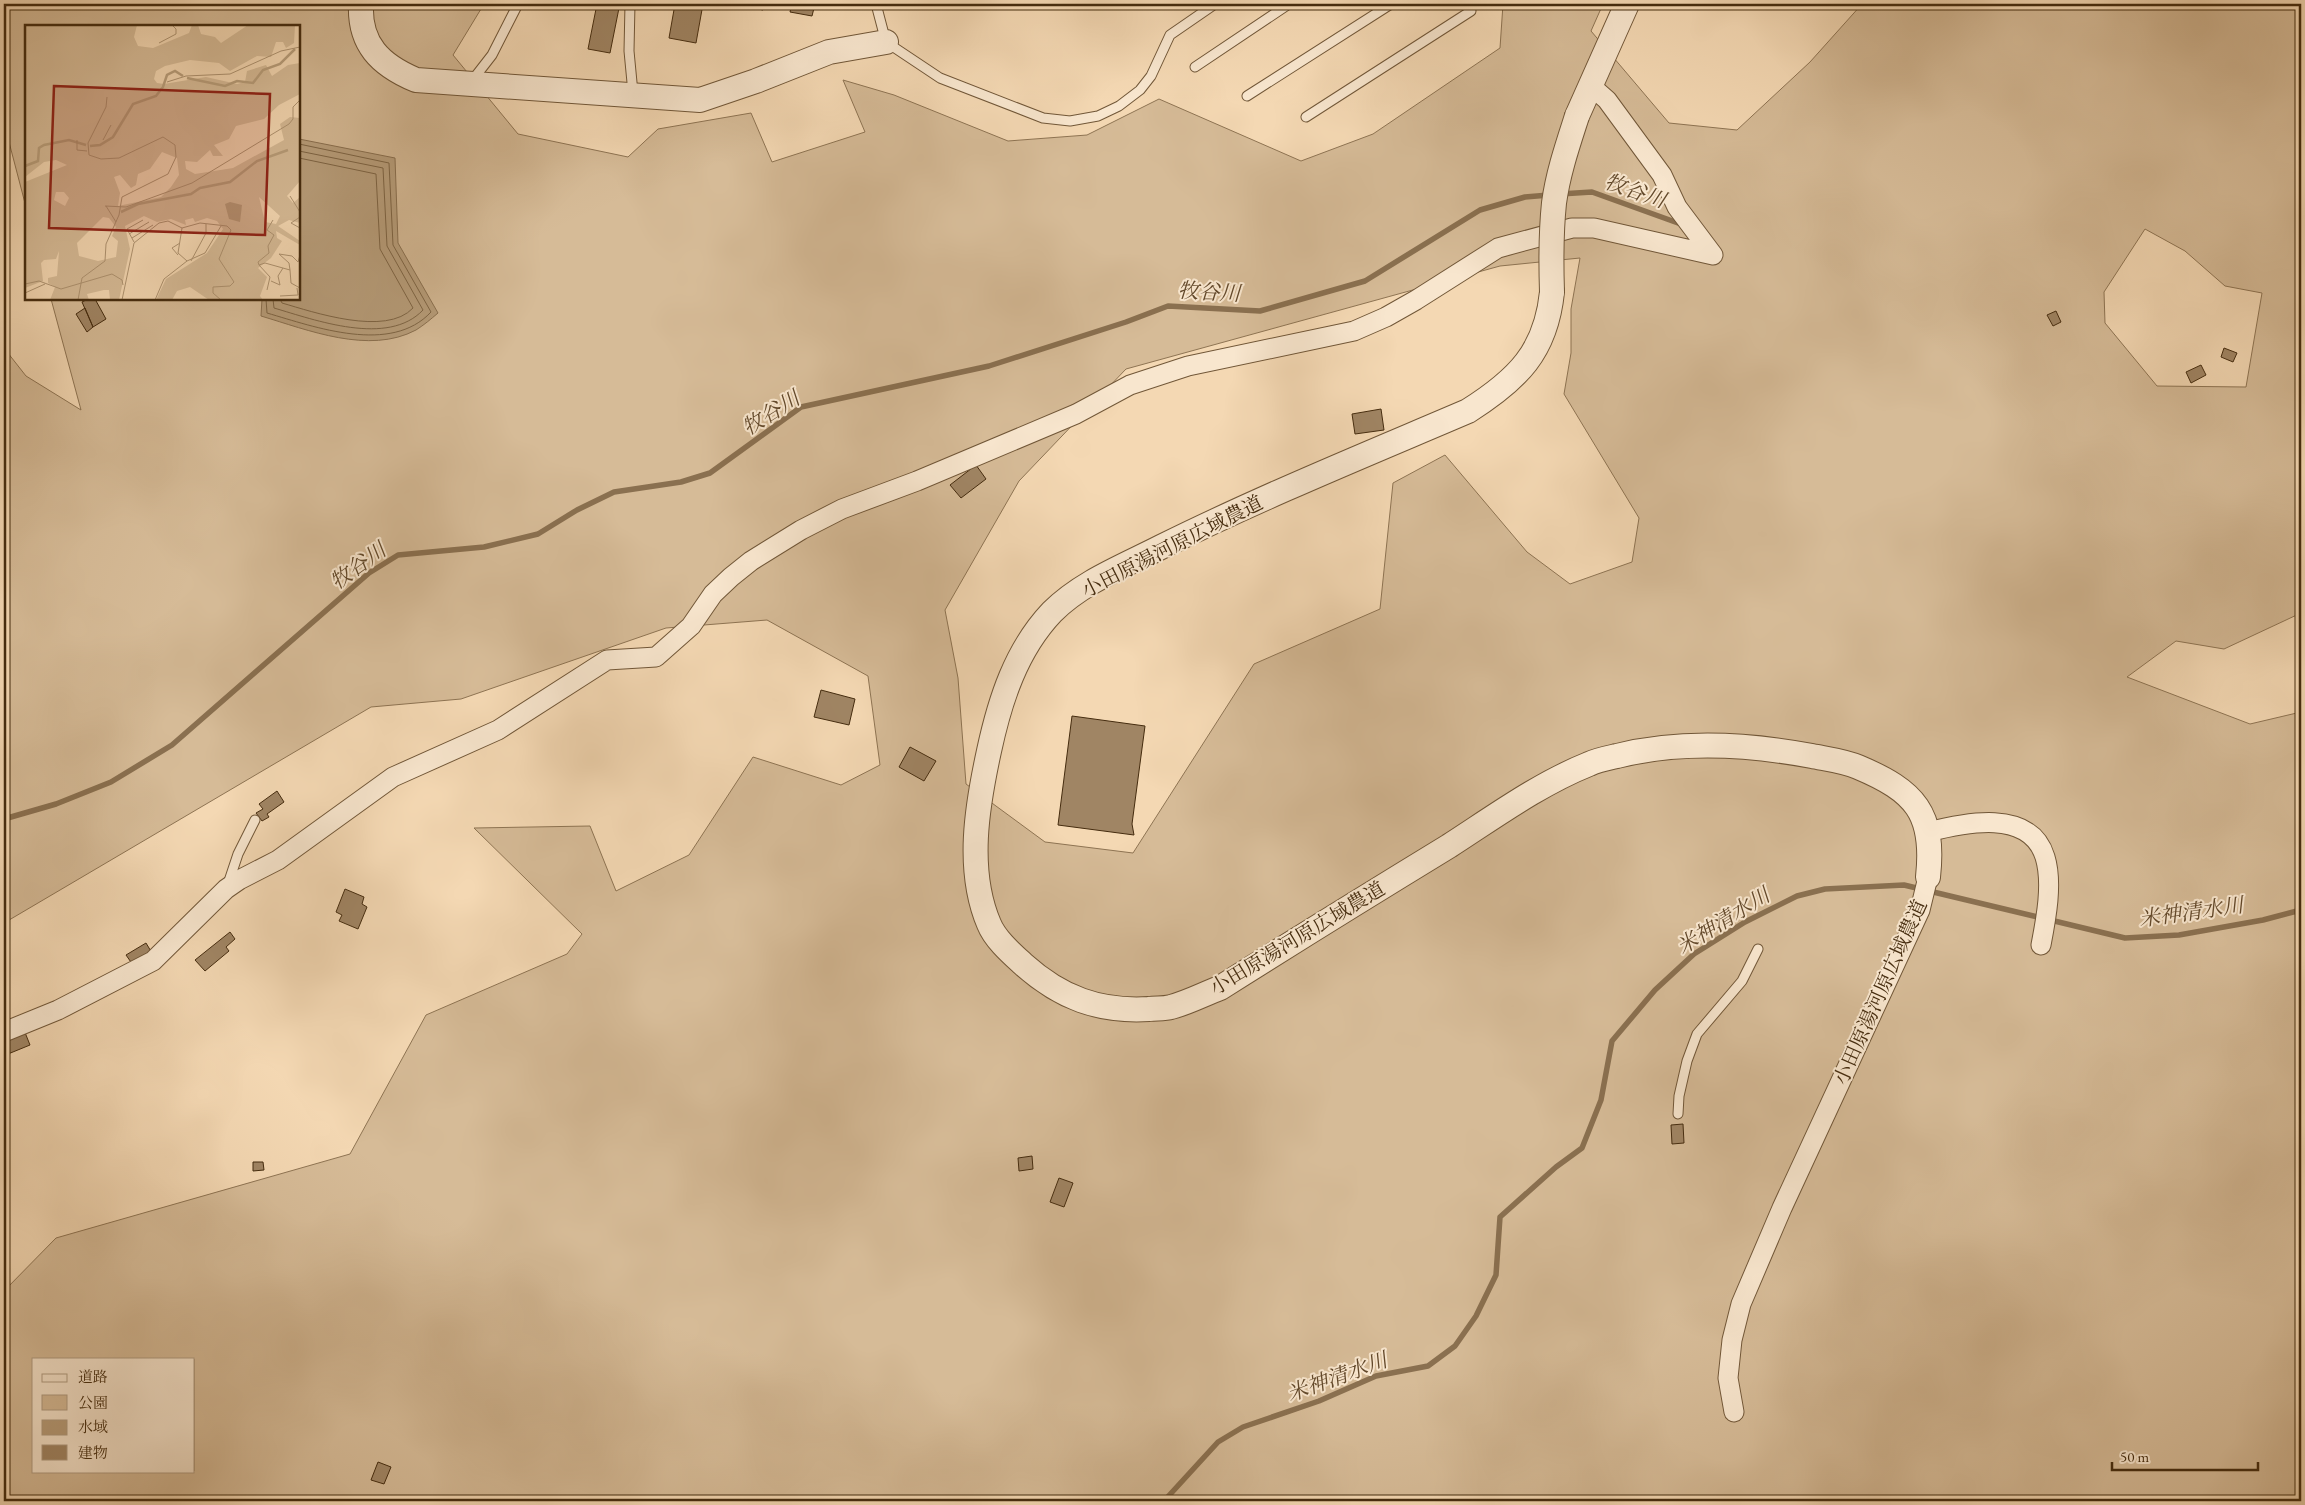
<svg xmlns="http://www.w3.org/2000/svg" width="2305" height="1505" viewBox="0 0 2305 1505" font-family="'EB Garamond','Noto Serif JP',serif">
<rect width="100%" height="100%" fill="#f4d8b3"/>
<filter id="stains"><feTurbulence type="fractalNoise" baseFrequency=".004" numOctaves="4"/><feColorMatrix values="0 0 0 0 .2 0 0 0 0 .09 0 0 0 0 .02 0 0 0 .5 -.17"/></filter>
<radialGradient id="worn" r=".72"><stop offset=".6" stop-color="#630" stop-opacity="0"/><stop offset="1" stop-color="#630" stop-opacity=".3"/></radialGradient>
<!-- green -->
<path fill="#d6bb97" stroke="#8e7453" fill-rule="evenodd" d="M4,4H484L453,55L518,134L628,157L658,129L751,113L772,162L865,132L843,80L894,95L1008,141L1087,135L1159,99L1301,161L1373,134L1500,48L1503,4H1603L1591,31L1669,123L1737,130L1810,62L1862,4H2301V613L2224,649L2176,641L2127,677L2250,724L2301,712V1501H4V1291L56,1238L350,1154L426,1015L567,954L582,934L474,828L590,826L616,891L689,855L753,757L841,785L880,765L868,676L767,620L666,628L461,699L371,707L4,923V348L26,376L81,410L51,299H299V26H26V207L9,142L4,141ZM2145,229L2185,251L2225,286L2262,293L2246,387L2157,386L2105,323L2104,292ZM1580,258L1571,309V353L1564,394L1639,518L1632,562L1570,584L1527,552L1445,455L1393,483L1380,609L1254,664L1133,853L1045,842L966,784L958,678L945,610L1019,481L1126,369L1500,266ZM34,1359H194V1471H34Z"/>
<!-- water -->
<path fill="#b89e7b" stroke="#8a7050" d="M299,139L395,158L398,243L438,313C431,319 424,325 416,330C369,355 308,330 261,316L262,299H299Z"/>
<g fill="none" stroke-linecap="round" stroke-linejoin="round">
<!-- shore -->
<path stroke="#7e6545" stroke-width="1" d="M266,299L267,313C315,327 391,355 431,312L393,245L389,163L299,144
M273,299L274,308C315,320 388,347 423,310L387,246L383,168L299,151
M280,299L282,303C313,312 386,337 413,308L380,249L376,174L299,158"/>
<!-- stream -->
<path stroke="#8a7050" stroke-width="5.5" d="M1560,194L1592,192L1678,223
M4,819L56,804L111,782L172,745L369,573L398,555L484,547L538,534L577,510L614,492L681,482L710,473L801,407L989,366L1126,322L1168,306L1260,311L1365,281L1480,210L1525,197L1549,195
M1164,1501L1218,1442L1243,1427L1319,1401L1376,1376L1428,1366L1455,1346L1476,1316L1496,1275L1500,1217L1556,1167L1582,1148L1601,1100L1612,1041L1655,990L1694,954L1745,922L1797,896L1825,889L1904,885L2125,938L2179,935L2263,920L2301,910"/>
</g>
<!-- building -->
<path fill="#a08564" stroke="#452c0f" d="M597,4L619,8L610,53L588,49Z
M675,4H703L696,43L669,38Z
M733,4H764L763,10Z
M789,4H815L812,16L790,12L792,4Z
M88,299H95L106,319L93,327L82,302Z
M85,308L93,327L87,332L76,314Z
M2056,311L2061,322L2053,326L2047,315Z
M2224,348L2237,353L2233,362L2221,357Z
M2201,365L2206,375L2191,383L2186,372Z
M1381,409L1384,430L1355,434L1352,414Z
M976,465L986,479L961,498L950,485Z
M821,690L855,699L849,725L814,717Z
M1072,716L1145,726L1132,824L1134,835L1058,825Z
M910,747L936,761L924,781L899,767Z
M277,791L284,802L267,814L269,817L262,821L256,813L263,809L259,804Z
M345,889L364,897L362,904L367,907L358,929L339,921L342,915L336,912Z
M230,932L235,939L226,947L229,951L205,971L195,960Z
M146,943L152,953L133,965L126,955Z
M24,1030L30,1045L8,1054L4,1038Z
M1683,1124L1684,1143L1672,1144L1671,1125Z
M1032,1156L1033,1169L1019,1171L1018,1158Z
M253,1162H263L264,1170L253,1171Z
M1059,1178L1073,1183L1064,1207L1050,1202Z
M378,1462L391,1467L384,1484L371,1480Z"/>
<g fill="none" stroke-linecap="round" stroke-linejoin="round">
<defs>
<path id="service" d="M630,4L629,51L633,93
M876,4L886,42L940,78L1043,118L1070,121L1098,116L1119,106L1140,90L1151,76L1170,35L1215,4
M1195,67L1289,4
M471,82L492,55L518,4
M1247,96L1391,4
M1306,117L1471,11L1470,4
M228,884L238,854L255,820
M1678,1114L1679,1096L1687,1061L1697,1034L1742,981L1758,949"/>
<path id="minor" d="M1590,85L1607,100L1662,175L1677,207L1713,255
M1928,832C1964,823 2030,808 2045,857C2053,883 2046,919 2041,945
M4,1032L58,1010L153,961L226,889L239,880L278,860L393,777L498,730L607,660L656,657L691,626L713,594L731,577L751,561L801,530L842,509L917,481L1076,414L1130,385L1188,366L1354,331L1386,317L1416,300L1498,248L1572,228H1594L1713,255
M1734,1412L1728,1378L1732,1340L1741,1304L1782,1208L1920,910L1928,877"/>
<path id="tertiary" d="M361,4C359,44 380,65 416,80L700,100L756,81L829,52L886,42
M1577,116L1627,4
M1552,292C1546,352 1517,380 1468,411C1365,455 1262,497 1161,547C1124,566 1082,582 1052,612C1016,650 1000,700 989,751C977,806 966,870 989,924C995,939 1011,953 1023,964C1061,998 1099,1012 1149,1009C1156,1008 1164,1009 1171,1007C1187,1003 1204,994 1220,988C1296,940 1372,893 1449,846C1494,817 1539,784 1589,764C1597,760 1608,758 1617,756C1681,740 1748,744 1812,756C1827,759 1844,761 1858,767C1915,791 1935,813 1928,877"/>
</defs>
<!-- service casing -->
<use href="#service" stroke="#715738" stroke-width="11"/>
<!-- minor casing -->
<use href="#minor" stroke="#715738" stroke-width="21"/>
<!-- tertiary casing -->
<use href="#tertiary" stroke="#715738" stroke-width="26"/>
<!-- service -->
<use href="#service" stroke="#f8e6ce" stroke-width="9"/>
<!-- minor -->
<use href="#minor" stroke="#f8e6ce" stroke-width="19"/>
<!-- tertiary -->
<use href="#tertiary" stroke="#f8e6ce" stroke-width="24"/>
<defs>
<path id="tertiary-bridge" d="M1552,292C1551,262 1551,232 1554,203C1558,173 1568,144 1577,116"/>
</defs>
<!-- tertiary-bridge casing -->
<use href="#tertiary-bridge" stroke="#715738" stroke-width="26" stroke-linecap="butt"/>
<!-- tertiary-bridge -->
<use href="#tertiary-bridge" stroke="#f8e6ce" stroke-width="24"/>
</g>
<g text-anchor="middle" stroke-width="4" stroke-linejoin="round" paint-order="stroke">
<!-- street labels -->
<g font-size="20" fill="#452c0f" stroke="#f8e6ce">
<text transform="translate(1172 546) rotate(-27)" y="7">小田原湯河原広域農道</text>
<text transform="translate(1297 938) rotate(-31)" y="7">小田原湯河原広域農道</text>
<text transform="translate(1880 992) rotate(-66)" y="7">小田原湯河原広域農道</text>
</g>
<!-- water labels -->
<g font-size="21" font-style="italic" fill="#62482a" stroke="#f8e6ce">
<text transform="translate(1635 191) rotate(19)" y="7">牧谷川</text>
<text transform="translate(1209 292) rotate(3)" y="7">牧谷川</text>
<text transform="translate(771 413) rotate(-32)" y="7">牧谷川</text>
<text transform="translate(358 566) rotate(-36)" y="7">牧谷川</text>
<text transform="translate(2191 912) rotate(-8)" y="7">米神清水川</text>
<text transform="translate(1723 921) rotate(-32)" y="7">米神清水川</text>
<text transform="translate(1337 1377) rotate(-20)" y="7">米神清水川</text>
</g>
</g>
<!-- overview -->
<g transform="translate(25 25)">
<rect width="275" height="275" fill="#f4d8b3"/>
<path d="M0,0H112L109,12L113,21L128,23L164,8L167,0H173L176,9L190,12L196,18L223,0H270L269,18L261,23L258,17H251L246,32L232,31L205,46L194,38L165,35L140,41L131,46L129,54L132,58L139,59L181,52L212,59L220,57L222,46L241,40L247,51L263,40L275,38V69L254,80L239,94L211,101L204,114L189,120L198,131H188L185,125L172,137L160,136L161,144L170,149L208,143L259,115L255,99L265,92L275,93V156L262,171L268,178L275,172V198L264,195L253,201L275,216V220L251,206L252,213L257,216L246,233L233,243L242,252L235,271L238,275H184L165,262L152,266L147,275H131L141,254L182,228L198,204L192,196L182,193L170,197L168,193L160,195L161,200L146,194L132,197L119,191L100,201L105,224L94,275H85L84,265H79L62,269L64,275H25L30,262L23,258V253L32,251L34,226L31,234L19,235L16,238L18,256L0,263V157L42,140L31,135L19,137L0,152ZM137,127L152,133L154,150L146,162L136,172L93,181L95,168L89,152L95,150L106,163L111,160L113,149L125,144ZM31,167H39L44,173L40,181L29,175ZM234,172L255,191L251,199L240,197ZM78,192L84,193L91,202L87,211L93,216L91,232L73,236L54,231L52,218Z" fill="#d6bb97" fill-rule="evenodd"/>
<path d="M205,177L217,180L215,197L204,194L200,179Z" fill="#b89e7b"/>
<path fill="none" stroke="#b89e7b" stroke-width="2.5" d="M162,53L200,61L212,56L228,58L238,45L255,39L270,24M65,121L75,120L88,112L108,79L131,71L138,62L142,50L150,46L158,51M0,141L13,136L14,123L19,120L44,115L61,120M96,187L113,179L166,169L175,163L205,157L232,136L263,125"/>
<path fill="none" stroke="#ae9371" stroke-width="1" d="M134,18L151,9V4L147,0M142,57L161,51L205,49L256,26L275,22M52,115V125L62,126M78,115L86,100M265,171L275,187M80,181L101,182L167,158L264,99L268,94V82L275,75M81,181L91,197M275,192L266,198L275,203M157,203L175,198L202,201L206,205L194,234L209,257L205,261L188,262V268L196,275M104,209L124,197M107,213L128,200M109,217L102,204L118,195M153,230L147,223L155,218M166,236L181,208V199M234,240L233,237L244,228L243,221L249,210L242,205L248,195M234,240L240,238L265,245L266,258L275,263M234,240L245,252L242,265M265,245L264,238L254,229L267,231L273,237L275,230M246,256L255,260L253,251L258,243M0,259L14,256L36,264L87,249L97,255L98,260M0,268L20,259M255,271L273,270L272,263M53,275L57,253L80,236L81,219L94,190L97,172L143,149L151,132L150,120L138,112L94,133L76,134L64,130L63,118L81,82L82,72M97,275L109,218L134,198L143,196L157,203L153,228L162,236L180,228L196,201M130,275L139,254L162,236"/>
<path fill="#8f2418" fill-opacity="0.15" stroke="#8f2418" stroke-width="2.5" d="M29,61L245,69L240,210L24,203Z"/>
<rect width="275" height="275" fill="none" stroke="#452c0f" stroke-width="2.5"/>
</g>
<!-- margin -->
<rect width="2305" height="1505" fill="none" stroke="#f4d8b3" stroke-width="20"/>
<rect x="5" y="5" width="2295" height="1495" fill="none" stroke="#452c0f" stroke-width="2.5"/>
<rect x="10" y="10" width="2285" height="1485" fill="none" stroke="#452c0f"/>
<!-- legend -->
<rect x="32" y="1358" width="162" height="115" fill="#f8e6ce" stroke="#b09c82"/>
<rect x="42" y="1374" width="25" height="8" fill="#f8e6ce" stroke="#b09c82"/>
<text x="78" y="1382" font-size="15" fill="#452c0f">道路</text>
<rect x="42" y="1395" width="25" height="15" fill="#d6bb97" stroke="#b09c82"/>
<text x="78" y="1408" font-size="15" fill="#452c0f">公園</text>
<rect x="42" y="1420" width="25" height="15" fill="#b89e7b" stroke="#b09c82"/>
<text x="78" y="1432" font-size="15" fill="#452c0f">水域</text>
<rect x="42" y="1445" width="25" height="15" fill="#a08564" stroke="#b09c82"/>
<text x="78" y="1458" font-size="15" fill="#452c0f">建物</text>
<!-- scale -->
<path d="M2112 1462v8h146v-8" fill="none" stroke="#452c0f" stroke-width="2.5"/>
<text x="2120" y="1462" font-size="15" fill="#452c0f" stroke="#f8e6ce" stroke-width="4" paint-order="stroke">50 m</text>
<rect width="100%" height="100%" filter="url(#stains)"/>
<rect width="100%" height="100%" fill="url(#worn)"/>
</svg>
